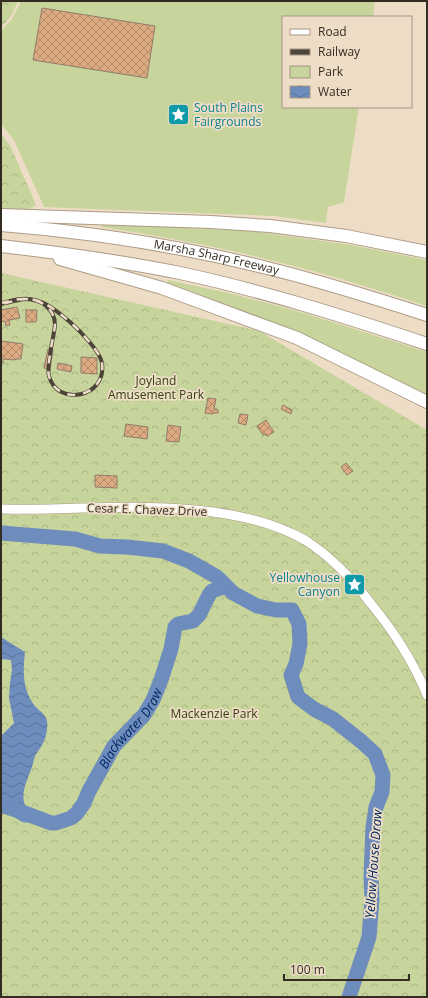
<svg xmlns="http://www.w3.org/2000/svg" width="428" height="998" viewBox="0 0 428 998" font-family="'Open Sans',sans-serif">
<defs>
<pattern id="forest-crowns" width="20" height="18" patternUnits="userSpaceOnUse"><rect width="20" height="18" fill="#c7d49b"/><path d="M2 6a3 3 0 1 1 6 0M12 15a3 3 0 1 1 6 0" fill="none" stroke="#abb685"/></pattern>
<pattern id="water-waves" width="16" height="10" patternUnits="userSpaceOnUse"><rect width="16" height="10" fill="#6e8dbd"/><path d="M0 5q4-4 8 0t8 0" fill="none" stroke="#5b7399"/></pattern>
<pattern id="building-cross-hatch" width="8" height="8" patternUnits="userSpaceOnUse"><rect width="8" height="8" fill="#ddab82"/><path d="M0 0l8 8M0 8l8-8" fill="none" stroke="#b48b6a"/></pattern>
</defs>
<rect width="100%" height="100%" fill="#eeddc6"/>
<!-- green -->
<path fill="#c7d49b" d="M21,1H375L373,17H283V107H359L344,202L328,207L326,223L274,216L44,207L14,140L1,124V31L12,19Z
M102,224L250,231L351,245L427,260V306C378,290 328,274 278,262C220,247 161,236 102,227Z
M168,280L237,295L307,314L427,352V395L367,368L283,327L194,292L167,283Z"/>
<!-- forest -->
<path fill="url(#forest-crowns)" d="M1,1H18L10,18L1,27Z
M1,134L10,145L36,205L1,226Z
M1,273L259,331L427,430V997H1Z"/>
<!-- water -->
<path fill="url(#water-waves)" d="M1,637L25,652C23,671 22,688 34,705C38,710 46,714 47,721C48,730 46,738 42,745C40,749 37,752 35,756C34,759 33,763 32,767C28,778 18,797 27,808C33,815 43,817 50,823L47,825L22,822L14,817L1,813V736L14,723L9,698L10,683L12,670L11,660L1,659Z"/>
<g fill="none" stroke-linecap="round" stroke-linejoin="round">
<!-- river -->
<g stroke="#6e8dbd" stroke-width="15">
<path d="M1,533L75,539L100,546L127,547L163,551L189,561L217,577L233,593L257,606L276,610H292L299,624L300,644L296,664L291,675L298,697L314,709L333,719L362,742L375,754L383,775L382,792L376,807L373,827L371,877L372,899L369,937L349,997"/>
<path id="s1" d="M1,804L51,823H56L71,818L77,813L84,803L89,791L114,746L144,715L153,700L161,680L171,649L175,627L178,624L193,621L199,615L209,595L212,591L221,588L223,583"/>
</g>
</g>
<!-- building -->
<path fill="url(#building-cross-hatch)" stroke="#917c6b" d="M42,8L155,26L147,78L33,60Z
M17,307L20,318L9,320L10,325L6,326L5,321L1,322V310Z
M26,310H37L36,322H26Z
M1,341L23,344L21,359H15V360L3,359V363L1,362Z
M48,349L53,350L50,369L44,368Z
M81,357L97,358V374L81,373Z
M58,363L72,366L71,372L57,369Z
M208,398L216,399L214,409L218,410V413H214L213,414L205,413Z
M283,405L292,410L291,414L281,409Z
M240,414L248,415L246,425L238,423Z
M266,420L274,432L267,436L265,434L263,435L257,426Z
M126,424L148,427L147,439L124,436Z
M168,425L181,427L179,442L166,441Z
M346,463L353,471L347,475L341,467Z
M95,475L117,476V488L95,487Z"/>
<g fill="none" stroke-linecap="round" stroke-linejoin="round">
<defs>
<path id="minor" d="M1,509C28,510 56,509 83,508C126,507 170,506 213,512C244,516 277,524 305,540C330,556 354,581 372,605C394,632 414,663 427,695"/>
<g id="highway">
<path d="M1,215L211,222L270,226L346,236L427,252"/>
<path id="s2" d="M1,225C91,232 180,246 267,268C321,281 374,298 427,315"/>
<path d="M1,246C61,253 121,261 180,273C264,291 346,317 427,344"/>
<path d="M60,259L162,288L297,338L427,402"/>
</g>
</defs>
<!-- minor casing -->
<use href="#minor" stroke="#ac9c86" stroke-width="10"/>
<!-- highway casing -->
<use href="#highway" stroke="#ac9c86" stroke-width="14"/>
<!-- minor -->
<use href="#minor" stroke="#fff" stroke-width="9"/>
<!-- highway -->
<use href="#highway" stroke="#fff" stroke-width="12"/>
<defs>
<path id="rail" d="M1,303C8,302 15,299 22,299C41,297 57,311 70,322C79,330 100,351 102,363C107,398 57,407 49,376C46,367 54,336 55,325C55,309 41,299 26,299C18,299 9,303 1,304"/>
</defs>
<!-- rail casing -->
<use href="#rail" stroke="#4c4439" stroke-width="4"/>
<!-- rail -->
<use href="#rail" stroke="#eeddc6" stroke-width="2.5" stroke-dasharray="8" stroke-linecap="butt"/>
</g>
<!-- icons -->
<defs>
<symbol id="sight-square" viewBox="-11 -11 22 22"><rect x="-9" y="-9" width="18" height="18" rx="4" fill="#0f9aa8" stroke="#eeddc6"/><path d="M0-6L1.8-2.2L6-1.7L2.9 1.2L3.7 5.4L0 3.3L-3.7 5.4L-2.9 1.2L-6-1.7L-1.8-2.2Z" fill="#fff"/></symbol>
</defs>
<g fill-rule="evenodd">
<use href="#sight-square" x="166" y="102" width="25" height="25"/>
<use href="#sight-square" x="342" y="572" width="25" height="25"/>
</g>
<g text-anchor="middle" stroke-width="3.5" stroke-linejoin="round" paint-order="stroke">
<!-- culture labels -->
<g font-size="12" fill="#0d838f" stroke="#eeddc6" text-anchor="start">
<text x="194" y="112">South Plains<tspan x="194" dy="14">Fairgrounds</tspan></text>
<text x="340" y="582" text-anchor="end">Yellowhouse<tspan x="340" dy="14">Canyon</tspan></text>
</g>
<!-- street labels -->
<g font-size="12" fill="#332c23" stroke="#eeddc6">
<text dy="4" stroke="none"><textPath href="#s2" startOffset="218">Marsha Sharp Freeway</textPath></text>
<text transform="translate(147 510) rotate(2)" y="4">Cesar E. Chavez Drive</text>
</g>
<!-- park labels -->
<g font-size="12" fill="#363e12" stroke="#eeddc6">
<text x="156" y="385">Joyland<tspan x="156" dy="14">Amusement Park</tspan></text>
<text x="214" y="718">Mackenzie Park</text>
</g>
<!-- water labels -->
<g font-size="13" font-style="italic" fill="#012862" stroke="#eeddc6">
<text dy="5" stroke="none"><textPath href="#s1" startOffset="183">Blackwater Draw</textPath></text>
<text transform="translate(373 864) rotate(-86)" y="5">Yellow House Draw</text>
</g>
</g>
<!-- border -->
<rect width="428" height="998" fill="none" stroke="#332c23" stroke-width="4"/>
<!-- legend -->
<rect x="282" y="16" width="130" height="92" fill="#eeddc6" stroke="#a39685"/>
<rect x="290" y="29" width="20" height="6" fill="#ffffff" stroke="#a39685"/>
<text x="318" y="36" font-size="12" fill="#332c23">Road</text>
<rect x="290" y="49" width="20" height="6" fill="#4c4439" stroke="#a39685"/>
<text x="318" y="56" font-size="12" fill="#332c23">Railway</text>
<rect x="290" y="66" width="20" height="12" fill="#c7d49b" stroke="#a39685"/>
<text x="318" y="76" font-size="12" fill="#332c23">Park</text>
<rect x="290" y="86" width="20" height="12" fill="url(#water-waves)" stroke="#a39685"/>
<text x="318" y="96" font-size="12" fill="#332c23">Water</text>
<!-- scale -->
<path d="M284 974v6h125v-6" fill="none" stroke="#332c23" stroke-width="2"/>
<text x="290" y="974" font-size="12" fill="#332c23" stroke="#eeddc6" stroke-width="3" paint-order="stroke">100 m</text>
</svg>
